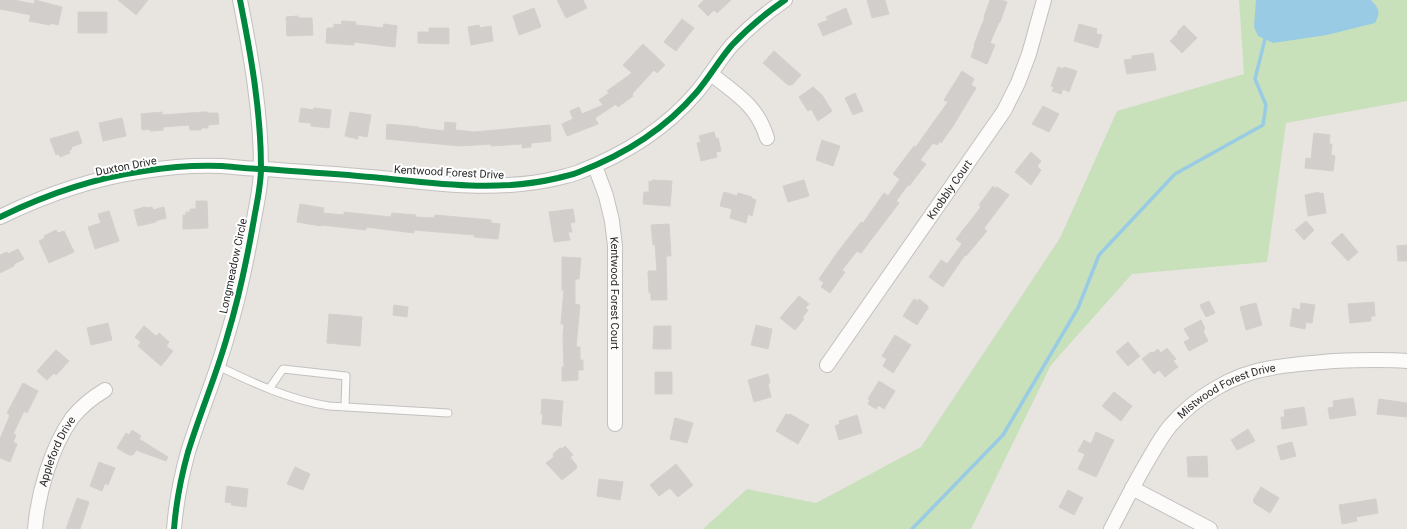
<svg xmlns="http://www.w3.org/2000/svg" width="1407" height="529" viewBox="0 0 1407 529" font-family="Roboto,sans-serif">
<rect width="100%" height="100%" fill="#e8e5e0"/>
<!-- green -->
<path fill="#c8e1bb" d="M1239,0H1407V101L1286,123L1267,262L1132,274L1051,365L971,529H703L747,489L816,503L921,447L1060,238L1117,111L1244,74Z"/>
<!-- water -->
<path fill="#99cbe4" d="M1256,0H1371C1379,9 1381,12 1375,23L1327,35L1273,43L1258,36L1254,27Z"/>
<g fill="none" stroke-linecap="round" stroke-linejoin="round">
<!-- stream -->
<path stroke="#99cbe4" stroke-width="3.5" d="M912,529L1003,435L1078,308L1099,255L1175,174L1263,125L1266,105L1255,79L1265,39"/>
</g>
<!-- building -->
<path fill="#d1cecb" stroke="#d3d0cc" d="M0,0H14L34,4L35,0L62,7L58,25L51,23L50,25L29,21L31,15L0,9Z
M118,0H148L136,15Z
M557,0H583L587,8L566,18Z
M704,0H731L717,13L714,10L708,16L698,6Z
M867,0H885L889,14L872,18Z
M990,0H1001L1007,2L1000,22H999L990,43L995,45L987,64L971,57L975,45H974L985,17H984Z
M534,8L541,27L519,35L513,16Z
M846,8L852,24L823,36L818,24L828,20L826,17Z
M78,12H107V33H78Z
M298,16V18H312L313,35L287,36L286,17Z
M682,19L694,28L676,51L664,42Z
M342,21L356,22V25L383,28L384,24L397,26L395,47L354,42V45L326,43L327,28H334V24L341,25Z
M1079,24L1097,29L1096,34L1102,35L1098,48L1074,41Z
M479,25L480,28L491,26L493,41L471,45L468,27Z
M1184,25L1197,38L1182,53L1170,41L1178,33L1177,32Z
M429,28H449V44L418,43V32H429Z
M643,44L665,65L657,73L654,70L632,94L633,96L618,107L616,104L595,118L598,124L567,136L562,124L573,119L570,111L579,107L582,114L603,105L599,100L609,93L607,91L632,73L623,65Z
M774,51L801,75L792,85H788L763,63Z
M1153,53L1156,70L1127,74L1124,60L1132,59V56Z
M1058,67L1063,69L1064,67L1077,71L1069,92L1063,89L1061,94L1052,91L1054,87L1051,86Z
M962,71L974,79L971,85L976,88L953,126L941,143L940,141L937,145L933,143L920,160L926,164L909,186L908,185L896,201L899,203L861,253L857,251L842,270L845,272L830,293L821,287L824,283L819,279L837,253L861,222L863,223L884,193L888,196L900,179L893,174L914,146L915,148L948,102L944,100Z
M813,87L822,95L832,111L818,121L811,109L808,111L799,97Z
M855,93L863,111L853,115L845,98Z
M1043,106L1059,114L1049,132L1032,124Z
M301,108L313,110L314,108L331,110L329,128L311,126V123L299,122Z
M162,112V115L204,112H207V113H218L219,124L208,125V128H201V130H190L189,125L163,127V130L150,131V129L142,130L141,114Z
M350,112L371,115L367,137L358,135V139L345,136Z
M122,118L126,136L103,141L99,123Z
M445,122L456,123L455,130L474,132L550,125L551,141L531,143V147L522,148V144L491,146V144L460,146L386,139L387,124L419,127V128L444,131Z
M78,131L82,143L71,147L72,149L69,150L70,153L60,157L59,154L56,155L50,139Z
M714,132L716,139L718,138L721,151L716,152L717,157L701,161L697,143L701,142L699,136Z
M1314,133L1330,135L1329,144H1332L1331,155L1335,156L1333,171L1305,168L1306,158L1311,159Z
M822,140L840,146L833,166L816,160Z
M1031,152L1041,161L1037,166L1041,170L1031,185L1015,172Z
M652,180L672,181L670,206L643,204L644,192H649V181L652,182Z
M804,180L809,196L788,202L783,186Z
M993,186L995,188L997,187L1009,195L984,228L987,231L966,256L965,255L943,287L929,277L941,260L947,264L962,244L956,239L981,207L979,205Z
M724,192L737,196L738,193L752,197L751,198L756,200L752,216L748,214L746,223L730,218L732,209L720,206Z
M1319,192V194L1323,193L1326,213L1308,216L1305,195Z
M196,201H207L208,228L183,229V215H186V212H190V209H196Z
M300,204L324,208L323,213L344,215V212L391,217L392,213L416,215L415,217L434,218L435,215L491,220V223L500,224L498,239L474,237L475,235L414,230V233L366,227V230L321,225V226L297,222Z
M145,207V208L152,207L153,210L164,207L166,218L155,221L156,222L138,226L134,210Z
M573,209L575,222L570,223L572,232H568L570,240L554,242L549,212Z
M109,211L119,241L95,249L88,227L101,223L98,214Z
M1306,221L1314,230L1304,240L1295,230Z
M669,224L671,256H666L667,300H651V293H649L648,271H657L655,244L653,245L651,225Z
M56,230L58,233L64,231L74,252L49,263L39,241L45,238L44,236Z
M1342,233L1358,252L1348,261L1331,243Z
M1407,245V261H1398L1397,246Z
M18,249L24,259L14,264V266L0,273V255L7,252L8,254Z
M562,257L581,258L579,279H575V304L580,305L576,347H580V360H583V370H578V380L562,381V367H564L563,337L564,324H561L564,290H562Z
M799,296L809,304L805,308L808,310L802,318L804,319L795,330L780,318Z
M914,299L918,301L919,299L928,306V308L917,325L903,316Z
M1209,301L1215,313L1206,317L1200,305Z
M1374,302L1375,316H1371V321L1350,323L1348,304Z
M1256,303L1262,325L1246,330L1240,307Z
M1301,303L1315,305L1312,323L1306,322L1305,329L1290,326L1293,308L1300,310Z
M394,305L408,307L407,317L393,315Z
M329,314L362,317L360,346L327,343Z
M1201,320L1205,329L1203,331L1208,341L1189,351L1184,342L1190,339L1184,329Z
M108,323L112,340L91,345L87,328Z
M756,325L772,329L768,349L751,345Z
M144,326L156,336L159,333L169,342L166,346L173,351L161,366L138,346L141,342L135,337Z
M654,326H671V349H653Z
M895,335L911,345L893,373L883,366L887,359L882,356Z
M1128,342L1140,356L1128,366L1116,352Z
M1167,348L1176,359L1173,361L1178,367L1165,377L1159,370L1154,374L1142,359L1151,352L1153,353L1158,349L1161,353Z
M56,350L69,361L56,375L54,373L47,380L37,371Z
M655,372H672V394H655Z
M768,374L770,383L768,384L771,397L754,402L748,380Z
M879,381L895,391L884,409L878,405L876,409L868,404L870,400L868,399Z
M23,383L38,391L27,413L24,411L13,434L16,435L13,442L17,444L10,462L0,458V439L10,415L7,413Z
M1114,392L1132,406L1121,421L1102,406Z
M1353,398L1356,415L1330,419L1328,408L1334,407L1333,401Z
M542,399L563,401L561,426L542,424L543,414H541Z
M1379,399L1407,403V417L1377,414Z
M1304,407L1307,425L1282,429L1281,417H1285L1284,410Z
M786,414L789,415L790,414L809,425L798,444L776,431Z
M857,415L862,433L839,440L835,426L840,424L839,421Z
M675,418L693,423L687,443L670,439Z
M1248,429L1255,441L1237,450L1231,440Z
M132,430L141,436L139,439L168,457L166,461L136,450L133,455H129L117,448L126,433L129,435Z
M1096,432L1114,440L1096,477L1078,469L1085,454L1078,451L1084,440L1091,444Z
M1292,442L1296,456L1281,460L1277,446Z
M565,446L573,455L570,457L577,466L576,467L577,468L562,480L546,463L554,457L553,454L560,448L562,449Z
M1207,456L1208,477H1188L1187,457Z
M99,462L115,468L108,485L105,483L102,491L90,486Z
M676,464L693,485L678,497L670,488L659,496L650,485Z
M295,467L310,474L303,490L287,484Z
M599,479L623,482L620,500L597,496Z
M227,486L248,489L246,507L231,505L232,503L225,502Z
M1261,487L1279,498L1270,513L1254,503V501L1253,500Z
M1068,490L1083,498L1074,515L1059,507Z
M77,498L89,502L80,529H66Z
M1376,499L1378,513L1356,517L1357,521L1342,524L1339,505Z"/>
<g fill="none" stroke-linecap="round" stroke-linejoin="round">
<defs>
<path id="service" d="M218,366C253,383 290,400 329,406L448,413
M269,389L283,369L346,376L345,407"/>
<g id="minor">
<path d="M711,74C736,94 757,105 767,138"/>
<path id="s1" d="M595,166L606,196L612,221L615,246V424"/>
<path d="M0,217C45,195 94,178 144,171C169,167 196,165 222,166C236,167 250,169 265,169C304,172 342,174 381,178C440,184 500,192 558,178C565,176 572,175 579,172C623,155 665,129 696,93C709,78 719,60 732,45C748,28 766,13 785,0"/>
<path id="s2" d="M827,365L1004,111L1018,83L1029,54L1044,0"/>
<path d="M1132,488L1210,529"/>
<path id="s3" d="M35,529C38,493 51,448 72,418C81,407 93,397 105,390"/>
<path d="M174,529C176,503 181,477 188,452C200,413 216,376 227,337C239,298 247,259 254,219C257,202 261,185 261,168C261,112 251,55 240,0"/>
<path id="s4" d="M1111,529C1123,506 1134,484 1147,462C1154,450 1161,437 1170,426C1195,397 1233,374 1271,368C1292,364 1313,363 1334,361C1358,360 1383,359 1407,361"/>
</g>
</defs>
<!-- service casing -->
<use href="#service" stroke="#c1c1c0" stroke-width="9"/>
<!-- minor casing -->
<use href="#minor" stroke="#c1c1c0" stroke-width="16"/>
<!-- service -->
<use href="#service" stroke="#fcfbfa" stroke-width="7"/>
<!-- minor -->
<use href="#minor" stroke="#fcfbfa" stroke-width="14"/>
<defs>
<path id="cycleway" d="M0,217C45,195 94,178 144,171C169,167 196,165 222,166C236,167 250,169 265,169C304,172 342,174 381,178C440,184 500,192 558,178C565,176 572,175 579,172C623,155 665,129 696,93C709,78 719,60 732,45C748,28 766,13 785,0
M174,529C176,503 181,477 188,452C200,413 216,376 227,337C239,298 247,259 254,219C257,202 261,185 261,168C261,112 251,55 240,0"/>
</defs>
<!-- cycleway casing -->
<use href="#cycleway" stroke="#fff" stroke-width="8"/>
<!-- cycleway -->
<use href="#cycleway" stroke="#00873e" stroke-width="6"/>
</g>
<g text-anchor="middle" stroke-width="4" stroke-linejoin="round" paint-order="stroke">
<!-- street labels -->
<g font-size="11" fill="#2a2a2a" stroke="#fff">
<text transform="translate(126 166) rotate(-11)" y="4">Duxton Drive</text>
<text transform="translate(449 172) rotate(3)" y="4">Kentwood Forest Drive</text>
<text dy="4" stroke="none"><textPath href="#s2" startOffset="214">Knobbly Court</textPath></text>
<text transform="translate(233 266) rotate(-78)" y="4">Longmeadow Circle</text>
<text dy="4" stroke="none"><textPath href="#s1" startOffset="130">Kentwood Forest Court</textPath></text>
<text dy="4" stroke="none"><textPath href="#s4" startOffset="187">Mistwood Forest Drive</textPath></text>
<text dy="4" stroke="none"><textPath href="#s3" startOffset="81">Appleford Drive</textPath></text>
</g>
</g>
</svg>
